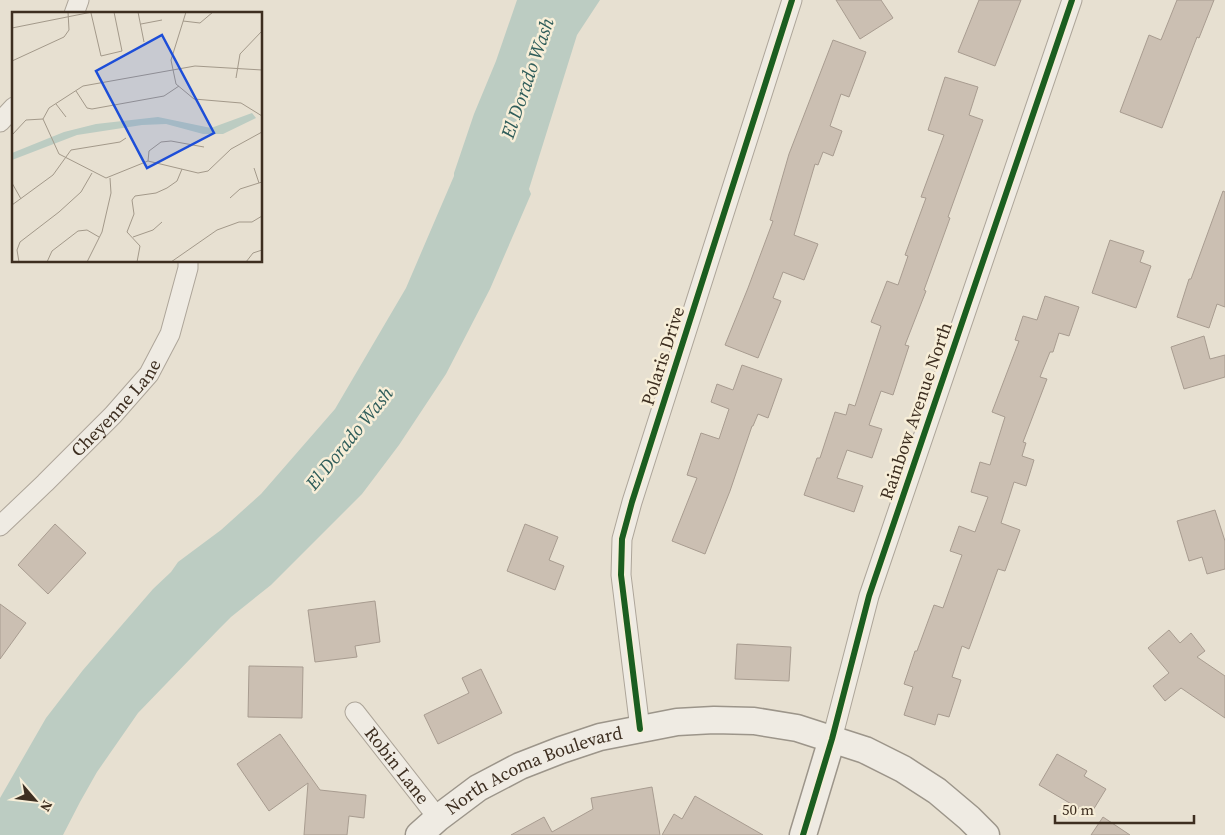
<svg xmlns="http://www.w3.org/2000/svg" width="1225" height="835" viewBox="0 0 1225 835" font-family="'Source Serif 4',serif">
<rect width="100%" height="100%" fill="#e7e0d1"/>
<!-- water -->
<path fill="#bcccc2" d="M517,0H600L577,35L529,189L531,194L490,289L446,374L399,445L362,494L271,585L231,617L220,628L138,713L97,772L80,802L63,835H0V798L46,718L83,670L153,589L171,572L178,562L221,530L261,494L335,409L406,288L454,176V173L474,114L496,61Z"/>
<!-- building -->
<path fill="#cbbfb2" stroke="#a89c90" d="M836,0H881L893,18L860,39Z
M979,0H1021L995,66L958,52Z
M1177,0H1214L1199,38L1197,37L1162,128L1120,112L1149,35L1161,40Z
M833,40L866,52L849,97L841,94L830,126L842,131L833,156L823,152L818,165L815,164L794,235L818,244L804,280L783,272L773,298L781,301L758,358L725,345L748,288L773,221L770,220L789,154Z
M945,77L978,87L969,115L983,120L948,217L950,218L924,290L926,291L905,345L909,346L893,395L881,391L869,425L882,429L872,458L847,450L837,478L863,486L854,512L804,495L817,458H820L835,412L846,415L849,404L855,406L881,326L871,322L887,281L898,285L908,256L905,255L926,198L921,197L944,135L928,130Z
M1223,191L1225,192V307L1217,304L1209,328L1177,317L1189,279H1191Z
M1110,240L1144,251L1140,262L1151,266L1136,308L1092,293Z
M1045,296L1079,307L1069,336L1059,333L1053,352H1050L1040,377L1047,379L1023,442L1026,443L1022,456L1034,460L1026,486L1014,482L1001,523L1020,530L1005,571L998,569L969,649L962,646L952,677L961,680L949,717L938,714L935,725L904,715L913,687L904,684L915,651H917L934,605L943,608L962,555L950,551L959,526L975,532L988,497L971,492L980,462L990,465L1005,417L992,412L1019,341L1015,340L1023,316L1037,320Z
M1204,336L1210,359L1225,355V377L1184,389L1171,347Z
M742,365L782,379L768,418L758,414L753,426H752L730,491L705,554L672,541L697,478L687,475L701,433L719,439L729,409L711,402L717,384L733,390Z
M1215,510L1225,541V569L1207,574L1202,557L1189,561L1177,521Z
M55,524L86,553L48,594L18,565Z
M525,524L558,537L549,560L564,566L555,590L507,571Z
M375,601L380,642L355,646L357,657L315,662L308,610Z
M0,604L26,623L0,659Z
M1169,630L1180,643L1191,633L1205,651L1197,657L1225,676V718L1181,688L1165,701L1153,686L1169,673L1148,648Z
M737,644L791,647L789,681L735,679Z
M249,666L303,667L302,718L248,717Z
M481,669L502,713L438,744L424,715L469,693L462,678Z
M280,734L320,790L366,795L364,818L349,816L347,835H304L308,783L269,811L237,764Z
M1057,754L1087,771L1084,776L1106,789L1090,815L1039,785Z
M652,787L660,835H511L544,817L552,832L593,809L591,798Z
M695,796L763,835H662L674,814L682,819Z
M1103,817L1130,835H1091Z"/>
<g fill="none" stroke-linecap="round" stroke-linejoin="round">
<defs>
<g id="street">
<path d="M74,14L79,0"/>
<path d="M0,122L14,107"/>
<path id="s1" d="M0,526L45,483L113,415L149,374L170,334L188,268V261"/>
<path id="s2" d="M355,712L438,818"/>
<path d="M640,729L621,575L622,539L632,502L792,0"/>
<path d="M832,739L869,596L1072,0"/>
</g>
<g id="secondary">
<path id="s3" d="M419,835L438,818L478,788L520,766L561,750L600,737L677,722L714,720L754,721L797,728L865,750L903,769L937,791L969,818L986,835"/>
<path d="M803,835L832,739"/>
</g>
</defs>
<!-- street casing -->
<use href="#street" stroke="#ada599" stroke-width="21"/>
<!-- secondary casing -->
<use href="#secondary" stroke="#9c958a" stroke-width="29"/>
<!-- street -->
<use href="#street" stroke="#efebe3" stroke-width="19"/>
<!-- secondary -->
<use href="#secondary" stroke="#efebe3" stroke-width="26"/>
<defs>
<path id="cycleway" d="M640,729L621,575L622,539L632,502L792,0
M803,835L832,739L869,596L1072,0"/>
</defs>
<!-- cycleway casing -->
<use href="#cycleway" stroke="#f7eed8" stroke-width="9"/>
<!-- cycleway -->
<use href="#cycleway" stroke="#1b5e20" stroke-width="6"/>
</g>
<g text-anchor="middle" stroke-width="5" stroke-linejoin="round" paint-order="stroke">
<!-- street labels -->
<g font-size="18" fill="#3d2e20" stroke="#f7eed8">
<text transform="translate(663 356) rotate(-72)" y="6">Polaris Drive</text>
<text dy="6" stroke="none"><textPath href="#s1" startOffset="166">Cheyenne Lane</textPath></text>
<text transform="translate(916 411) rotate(-71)" y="6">Rainbow Avenue North</text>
<text dy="6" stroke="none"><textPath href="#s2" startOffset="68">Robin Lane</textPath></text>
<text dy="6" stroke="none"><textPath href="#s3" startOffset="134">North Acoma Boulevard</textPath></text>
</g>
<!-- water labels -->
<g font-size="19" font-style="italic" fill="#2f5d5a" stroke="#f7eed8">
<text transform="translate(527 78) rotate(-71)" y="7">El Dorado Wash</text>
<text transform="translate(349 438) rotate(-51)" y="7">El Dorado Wash</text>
</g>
</g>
<!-- overview -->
<g transform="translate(12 12)">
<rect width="250" height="250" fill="#e7e0d1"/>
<path d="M240,101L244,106L211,122H191L154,112L130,113L65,123L0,148V141L52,120L84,112L146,105L199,116Z" fill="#bcccc2"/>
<path fill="none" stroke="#a3998a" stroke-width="1" d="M126,0L132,30M174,0L159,48L164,72L182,87L229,91L250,104M79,1L89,44L110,39L102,0M171,9L188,11L201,0M129,12L150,8M0,16L80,0M0,49L52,25L57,18L56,0M224,66L228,42L250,19M64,79L75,96L80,97L152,84L167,74M44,92L54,105M31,107L47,142L94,166L136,149L186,161L196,159L219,137L250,120M31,107L37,96L71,74L183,54L250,58M0,123L14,108L31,107M136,149L137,139L149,130L159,129L192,135M242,156L247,171M0,171L9,187M218,186L228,177L250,170M0,193L41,163L59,138L108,130L114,126M121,225L141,218L150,210M7,250L5,238L8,230L47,200L69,180L80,161M35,250L40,239L66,219L75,218L87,225M75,250L90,220L99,181L98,166M125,250L128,234L115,220L122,202L120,188L123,184L144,181L155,176L165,169L170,157M159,250L205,218L227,210H240L250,204M234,250L241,241L250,238"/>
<path fill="#1d4ed8" fill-opacity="0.15" stroke="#1d4ed8" stroke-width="2.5" d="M150,23L202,121L135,156L84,59Z"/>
<rect width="250" height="250" fill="none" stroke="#3d2e20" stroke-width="2.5"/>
</g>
<!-- north arrow -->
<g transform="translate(35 800) rotate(118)" stroke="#f7eed8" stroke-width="4" paint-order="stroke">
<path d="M0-4L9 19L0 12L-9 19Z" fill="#3d2e20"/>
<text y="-8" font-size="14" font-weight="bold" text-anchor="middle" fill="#3d2e20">N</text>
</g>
<!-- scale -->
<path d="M1055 815v8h139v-8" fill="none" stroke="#3d2e20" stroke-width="2.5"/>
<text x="1062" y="815" font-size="15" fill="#3d2e20" stroke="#f7eed8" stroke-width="4" paint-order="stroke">50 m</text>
</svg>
